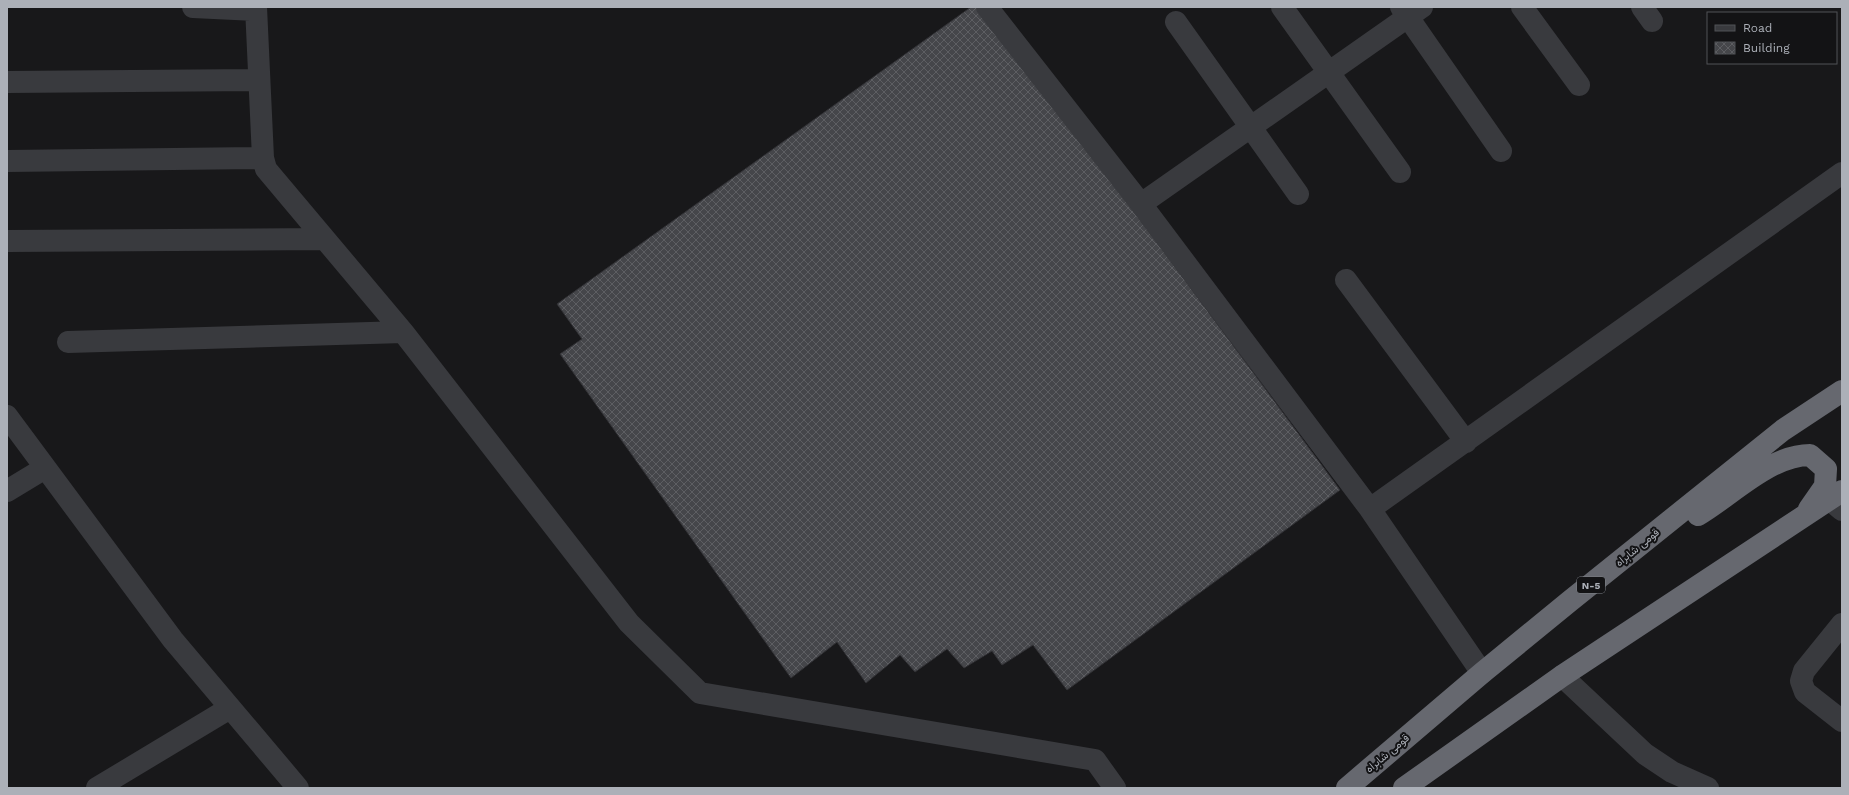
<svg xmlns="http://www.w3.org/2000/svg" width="1849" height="795" viewBox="0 0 1849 795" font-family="'Work Sans',Vazirmatn,sans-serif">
<defs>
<pattern id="building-cross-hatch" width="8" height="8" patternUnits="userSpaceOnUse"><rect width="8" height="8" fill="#45464a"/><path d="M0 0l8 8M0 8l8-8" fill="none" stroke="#5d5e62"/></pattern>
</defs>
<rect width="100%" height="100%" fill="#18181a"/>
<!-- building -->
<path fill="url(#building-cross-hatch)" stroke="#323236" d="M971,7H983L1340,490L1067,690L1033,645L1002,665L992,651L964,668L947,649L915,672L900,655L866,683L837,642L791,678L560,354L582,339L557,304Z"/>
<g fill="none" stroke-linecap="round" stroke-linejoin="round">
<!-- minor -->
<path stroke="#393a3e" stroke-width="22" d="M193,7L256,10
M256,7L263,158L266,169L403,332L629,623L700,693L1095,760L1115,788
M987,7L1141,204L1370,509L1482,673
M1282,7L1400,172
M1401,7L1501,151
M1522,7L1579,85
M1642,7L1652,21
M1176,22L1298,194
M7,82L259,80
M7,161L263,158
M1141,204L1422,7
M7,241L324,239
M1346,280L1466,442
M68,342L403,332
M7,416L173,640L298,788
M7,491L45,468
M1830,500L1842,510
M1370,509L1842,173
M1842,624L1804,671L1801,681L1805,692L1842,721
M1562,676L1645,754L1672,772L1708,788
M97,788L230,708"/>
<!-- highway -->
<path stroke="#66686f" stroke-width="22" d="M1698,515C1732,495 1770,455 1810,455L1826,469L1825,486L1809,509
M1347,788L1482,673L1570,601L1783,430L1842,391
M1404,788L1562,676L1842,491"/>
</g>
<g text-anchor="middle" stroke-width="4" stroke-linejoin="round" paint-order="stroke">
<!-- shield labels -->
<rect fill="#131315" stroke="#7e8187" stroke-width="1" x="1577" y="577" width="28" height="16" rx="3"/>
<g font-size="10" font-weight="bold" fill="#acb0b8">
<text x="1591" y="589">N-5</text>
</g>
<!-- street labels -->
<g font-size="11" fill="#acb0b8" stroke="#131315">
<text transform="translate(1637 547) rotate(-39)" y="4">قومی شاہراہ</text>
<text transform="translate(1387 753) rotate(-40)" y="4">قومی شاہراہ</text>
</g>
</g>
<!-- border -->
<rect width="1849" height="795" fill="none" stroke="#acb0b8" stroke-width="16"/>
<!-- legend -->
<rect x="1707" y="12" width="130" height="52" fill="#131315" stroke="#505256"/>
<rect x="1715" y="25" width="20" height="6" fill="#393a3e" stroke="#505256"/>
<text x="1743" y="32" font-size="12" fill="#acb0b8">Road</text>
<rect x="1715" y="42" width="20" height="12" fill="url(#building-cross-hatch)" stroke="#505256"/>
<text x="1743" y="52" font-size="12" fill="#acb0b8">Building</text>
</svg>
